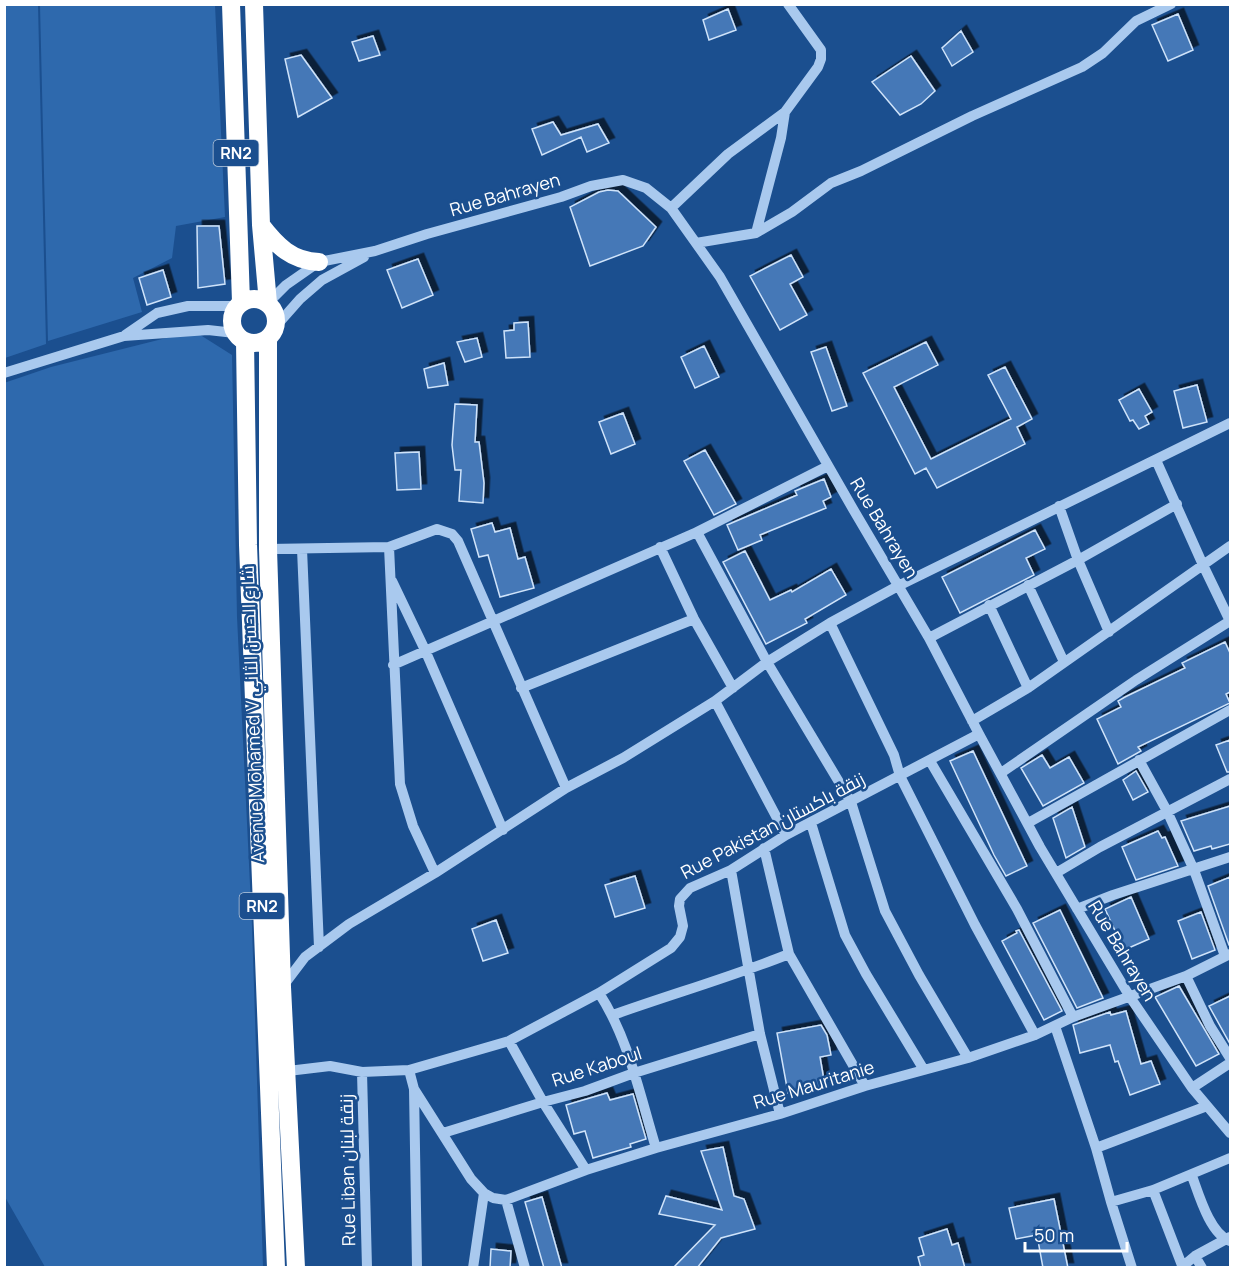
<svg xmlns="http://www.w3.org/2000/svg" width="1235" height="1272" viewBox="0 0 1235 1272" font-family="Manrope,Cairo,sans-serif">
<defs>
<filter id="shadow"><feDropShadow dx="5.5" dy="-5.5" stdDeviation="0" flood-color="#0009"/></filter>
</defs>
<rect width="100%" height="100%" fill="#1b4f8f"/>
<!-- green -->
<path fill="#2e69ad" d="M4,5H38L46,344L5,358Z
M40,5H215L225,217L176,226L172,258L133,278L142,312L48,341Z
M194,331L232,355L237,617L252,926L263,1267H45L5,1197L4,383L51,367Z"/>
<!-- building -->
<path fill="#4478b7" stroke="#cfe3fa" stroke-width="1.5" filter="url(#shadow)" d="M728,9L736,30L709,40L703,20Z
M1178,14L1193,50L1168,61L1152,25Z
M961,31L973,52L952,66L942,48Z
M373,36L380,55L359,61L352,42Z
M301,55L332,98L298,117L285,59Z
M911,56L935,91L921,104L900,115L872,82Z
M553,122L561,135L598,124L609,143L587,152L581,137L542,155L532,129Z
M608,190L618,191L656,227L643,246L590,266L570,207L599,192Z
M197,226H219L225,284L198,288Z
M791,255L803,277L790,284L807,315L780,330L750,276Z
M418,259L433,295L402,308L387,270Z
M163,270L171,297L147,305L139,278Z
M528,322L530,357L506,358L504,331L514,330V323Z
M477,338L482,357L465,362L457,342Z
M926,342L938,365L894,387L931,459L1011,419L988,375L1005,367L1032,419L1017,427L1025,444L937,488L926,468L915,474L863,373Z
M704,346L719,377L695,388L681,357Z
M826,347L847,406L832,411L811,352Z
M444,363L448,385L428,388L424,369Z
M1197,385L1207,422L1183,428L1174,391Z
M1139,389L1152,412L1145,416L1149,424L1139,429L1133,420L1130,421L1119,400Z
M455,404L477,405L475,442H479L484,483L483,503L459,501L461,470H455L452,445Z
M623,413L635,444L611,454L599,422Z
M705,450L736,504L714,515L684,461Z
M419,452L421,489L397,490L395,453Z
M824,479L831,497L823,501L826,508L760,535L762,540L738,550L727,525L797,495L795,491Z
M492,523L495,532L510,528L518,559L525,557L534,588L500,597L488,555L479,557L471,529Z
M1035,530L1045,549L1026,558L1034,575L960,613L942,577Z
M745,551L770,600L791,590L792,592L831,569L846,595L805,619L807,623L766,644L723,562Z
M1225,642L1230,653V692L1226,694L1230,703L1138,747L1141,751L1118,764L1097,719L1121,707L1118,701L1125,697L1185,668L1182,663Z
M1230,740V772H1227L1216,745Z
M973,751L1027,866L1006,876L994,855L950,761Z
M1042,755L1050,768L1069,757L1084,783L1043,806L1021,768Z
M1136,771L1148,792L1133,800L1123,780Z
M1230,806V844L1212,849L1211,846L1194,851L1181,821Z
M1072,807L1085,847L1066,858L1053,818Z
M1158,831L1162,838L1165,837L1178,866L1136,880L1122,847Z
M635,876L645,908L615,917L605,885Z
M1230,877V945H1229L1208,886Z
M1131,897L1149,939L1124,950L1105,909Z
M1060,910L1103,998L1077,1008L1033,923Z
M1201,912L1215,950L1192,959L1178,921Z
M496,920L508,953L483,961L472,929Z
M1019,930L1062,1011L1044,1020L1002,941L1017,933L1016,931Z
M1179,986L1219,1054L1196,1066L1155,997Z
M1230,996V1041L1229,1042L1209,1006Z
M1126,1011L1141,1064L1151,1061L1160,1084L1130,1095L1118,1061L1115,1062L1110,1045L1080,1053L1073,1025L1110,1012L1111,1015Z
M821,1025L827,1035L831,1055L820,1057L825,1086L788,1093L777,1033Z
M607,1093L610,1100L633,1094L646,1139L630,1144L631,1147L593,1158L585,1131L574,1134L566,1105Z
M723,1147L734,1196L744,1199L755,1229L721,1238L697,1268H673L715,1225L659,1214L666,1196L722,1210L701,1151Z
M542,1197L562,1268H544L525,1202Z
M1054,1199L1068,1268H1043L1037,1235L1016,1239L1009,1208Z
M947,1229L952,1245L958,1243L965,1268H921L918,1257L924,1255L919,1238Z
M491,1249L511,1251L510,1268H490Z"/>
<g fill="none" stroke-linecap="round" stroke-linejoin="round">
<!-- minor -->
<path stroke="#a9c9ee" stroke-width="10" d="M671,208L728,154L785,112
M756,233L781,138L785,112L818,67L821,59V50L788,4
M696,243L756,233L792,212L831,183L861,171L972,116L1082,67L1103,53L1136,21L1171,4
M268,303L286,285L319,262L375,251L427,234L561,197L591,186L623,180L646,188L671,208L720,277L853,509L929,638L979,734L1040,847L1130,997L1192,1088L1230,1133
M277,325L300,299L322,280L364,257
M125,335L157,313L188,306H237
M4,373L124,336L208,330L235,333
M1156,460L1203,565L1230,621
M1059,506L1078,560L1109,632
M697,532L767,662L851,802L885,911L919,975L968,1058
M389,547L400,784L413,826L435,873
M660,547L694,619L733,688
M268,549L389,547L437,529L452,534L458,541L566,788
M302,549L319,947
M392,581L425,650L503,830
M1028,585L1064,662
M989,605L1028,688
M830,623L894,755L900,776L975,925L1035,1035
M929,638L1078,560L1177,504
M393,665L697,532L828,466
M521,688L694,619
M715,701L786,835
M972,721L1028,688L1230,546
M1139,760L1167,811L1194,870L1225,956
M930,761L1017,909L1073,1017
M1001,773L1136,680L1230,621
M811,823L845,935L866,974L924,1070
M1028,823L1230,710
M764,848L789,954L865,1086
M731,870L760,1034L780,1114
M1056,873L1100,847L1230,779
M1077,909L1113,895L1230,857
M1186,976L1210,1026L1230,1058
M283,986L305,957L349,924L435,873L566,788L623,758L715,701L767,662L830,623L898,586L1230,423
M599,993C629,1039 640,1096 656,1148
M613,1015C672,994 731,977 789,954
M1055,1026L1096,1148L1111,1202L1132,1268
M509,1041L543,1102L586,1170
M409,1070L414,1089L417,1268
M288,1071L330,1066L362,1072L409,1070L509,1041L599,993L671,948L680,937L683,926L679,906L680,899L690,888L731,870L786,835L979,734
M362,1072L367,1268
M1192,1088L1230,1063
M414,1089L471,1179L484,1193L493,1198L506,1200L586,1170L656,1148L780,1114L865,1086L968,1058L1035,1035L1073,1017L1186,976L1230,954
M443,1133L543,1102L585,1091L634,1073L760,1034
M1096,1148L1207,1106
M1192,1176C1199,1195 1210,1234 1230,1241
M1153,1190L1183,1268
M506,1200L525,1268
M1111,1202L1153,1190L1230,1158
M1195,1256L1202,1268
M1183,1266L1195,1256L1230,1237
M473,1268L484,1193"/>
<!-- highway -->
<path stroke="#fff" stroke-width="18" d="M231,4L241,302
M254,4L261,225L268,303
M261,225C277,246 292,261 319,262
M232 321a22 22 0 1 1 44 0a22 22 0 1 1-44 0Z
M268,339V549L282,987L296,1268
M245,341L248,545L276,1268"/>
</g>
<g text-anchor="middle" stroke-width="5" stroke-linejoin="round" paint-order="stroke">
<!-- shield labels -->
<g fill="#1b4f8f" stroke="#bbcadd" stroke-width="1.5">
<rect x="213.5" y="140" width="45" height="26" rx="4.5"/>
<rect x="239.5" y="893" width="45" height="26" rx="4.5"/>
</g>
<g font-size="16" font-weight="bold" fill="#fff">
<text x="236" y="159">RN2</text>
<text x="262" y="912">RN2</text>
</g>
<!-- street labels -->
<g font-size="18" fill="#fff" stroke="#1b4f8f">
<text transform="translate(505 195) rotate(-16)" y="6">Rue Bahrayen</text>
<text transform="translate(884 528) rotate(59)" y="6">Rue Bahrayen</text>
<text transform="translate(253 714) rotate(-92)" y="6">Avenue Mohamed V شارع الحسن الثاني</text>
<text transform="translate(773 826) rotate(-28)" y="6">Rue Pakistan زنقة باكستان</text>
<text transform="translate(1122 951) rotate(59)" y="6">Rue Bahrayen</text>
<text transform="translate(597 1067) rotate(-18)" y="6">Rue Kaboul</text>
<text transform="translate(814 1085) rotate(-17)" y="6">Rue Mauritanie</text>
<text transform="translate(348 1170) rotate(-91)" y="6">Rue Liban زنقة لبنان</text>
</g>
</g>
<!-- border -->
<rect width="1235" height="1272" fill="none" stroke="#ffffff" stroke-width="12"/>
<!-- scale -->
<path d="M1025 1242v9h102v-9" fill="none" stroke="#ffffff" stroke-width="3"/>
<text x="1034" y="1242" font-size="18" fill="#ffffff" stroke="#1b4f8f" stroke-width="4.5" paint-order="stroke">50 m</text>
</svg>
